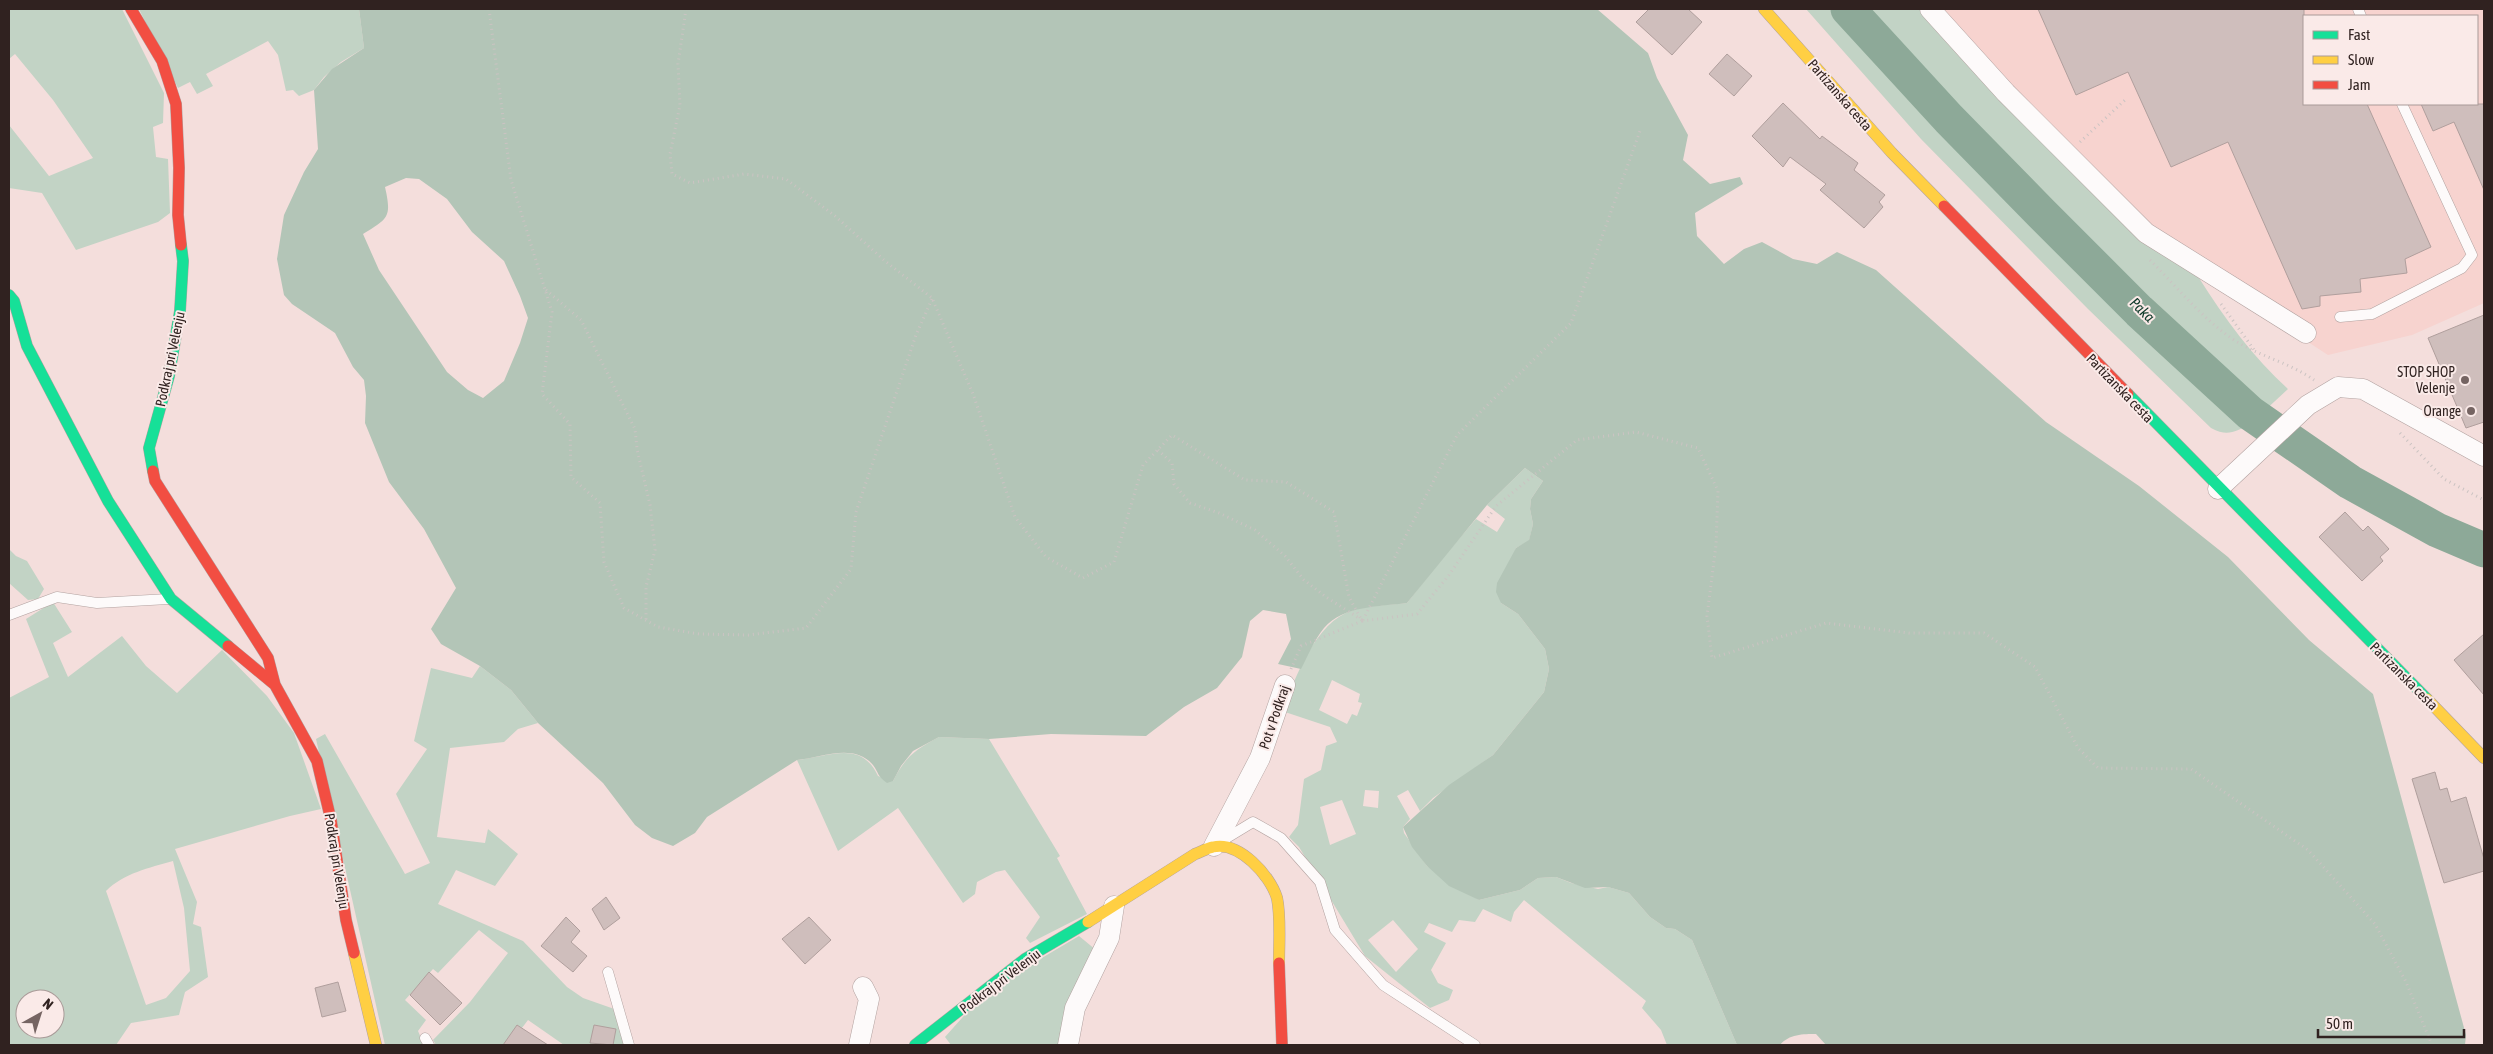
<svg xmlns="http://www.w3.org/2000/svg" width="2493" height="1054" viewBox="0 0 2493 1054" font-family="'Asap Condensed',sans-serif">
<rect width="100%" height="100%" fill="#f4dedc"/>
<!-- built -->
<path fill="#f7d3cf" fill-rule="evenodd" d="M1930,9H2484V303L2412,335L2328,355L2197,270ZM2304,16H2477V104H2304Z"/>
<!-- green -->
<path fill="#c2d3c5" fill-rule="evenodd" d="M9,9H122L164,93L163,123L153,127L156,157L168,159L170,213L158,222L76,250L42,193L9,188V125L49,176L93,158L53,100L15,54L9,59Z
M139,9H359L364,48L341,62L324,77L314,90L299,96L293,90L286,91L278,55L268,41L206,74L213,86L197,94L190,82L178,88Z
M1806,9H1838L1938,120L2157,341L2251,424C2234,432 2228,437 2211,428L2088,309L1921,139Z
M1858,9H1921L2197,270L2199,278C2225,319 2253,357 2288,389L2261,414C2175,339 2095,258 2016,177C1963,122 1909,67 1858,9Z
M1525,468L1543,481L1531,499L1530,509L1533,524L1529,541L1516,548L1501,603L1518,614L1545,649L1549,669L1544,692L1493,755L1433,798L1420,811L1408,790L1397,796L1410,819L1403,827L1404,833L1427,866L1479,900L1520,890L1538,878L1556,877L1571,883L1598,889L1608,887L1629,893L1650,917L1666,928L1675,929L1692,940L1737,1045H1667L1661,1030L1642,1008L1646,1001L1524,900L1514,912L1511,922L1483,909L1475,922L1459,920L1452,932L1429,923L1424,932L1446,943L1431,970L1438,983L1453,990L1449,1000L1430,1008L1365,956L1299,847L1289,837L1298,825L1304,779L1321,770L1326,746L1337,742L1330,727L1282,711C1296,677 1315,622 1353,610C1370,605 1390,605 1407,603L1439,562L1476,519L1497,532L1505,519L1487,505ZM1332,680L1360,694L1358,702L1362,703L1357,716L1352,714L1347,724L1319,710ZM1365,790L1379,791L1378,808L1363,806ZM1342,800L1356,834L1330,845L1320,807ZM1393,920L1418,949L1396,972L1368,940Z
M9,549L16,556L27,561L44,589L38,599L28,600L9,583Z
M53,602L72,632L53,643L68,677L122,636L146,666L177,693L222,650L267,696L294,733L321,809L290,816L175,849L197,902L193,924L201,927L208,977L185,992L179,1015L131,1023L116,1045H9V698L49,677L26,619ZM173,861L184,908L190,971L166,998L146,1005L106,891C124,873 149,868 173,861ZM25,999H55V1029H25Z
M480,666L511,690L538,723L518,729L504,742L450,748L437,837L485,843L488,829L518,854L495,886L456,870L438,904L523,941L567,987L583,998L620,1011L628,1045H564L528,1020L509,1045H436L433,1040L470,1002L508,953L479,930L438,973L433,969L405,1000L426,1020L418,1031L424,1045H385L316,739L325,734L405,874L430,863L396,794L427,749L414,741L431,668L472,678Z
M939,737L989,739L1060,856L1057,858L1087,914L1030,943L1026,938L1040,917L1005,870L996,872L977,882L975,894L963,903L898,808L838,851L797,760C828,757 861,739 878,776L893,781C906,756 915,750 939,737Z
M1079,936L1096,950L1064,1045H951L945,1037L986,991Z"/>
<!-- forest -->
<path fill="#b3c5b7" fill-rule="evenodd" d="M359,9H1597L1648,53L1657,78L1688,135L1683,160L1710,184L1740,177L1743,184L1695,213L1697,236L1724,264L1744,249L1762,242L1793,259L1817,264L1837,252L1876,270L2046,422L2139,486L2228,557L2309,640L2373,694L2466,1035L2465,1045H1826L1816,1034C1803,1034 1789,1034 1780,1045H1737L1692,940L1675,929L1666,928L1650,917L1629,893L1608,887L1585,888L1556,877L1538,878L1520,890L1479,900L1449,886L1427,866L1412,847L1403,827L1449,785L1493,755L1544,692L1549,669L1545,649L1518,614L1501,603L1496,592L1497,583L1516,548L1529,540L1533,524L1530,509L1531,499L1543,481L1525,468L1487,505L1407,603C1379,607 1344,605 1324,628C1314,640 1308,656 1301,669L1278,664L1291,639L1286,614L1263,610L1250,621L1242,657L1217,688L1184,707L1146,736L1051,734L989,739L939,737L913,751L901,766L893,781L887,783C877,776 879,773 873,765C854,742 820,758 797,760L707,817L695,833L673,846L652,838L635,825L603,783L538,723L511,690L480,666L441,644L431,629L456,588L424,529L389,482L365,423L366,396L364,380L353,367L335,333L292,304L284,295L277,259L284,215L304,172L318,149L314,90L332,69L364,48ZM406,178L419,179L447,199L472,232L504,261L520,296L528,318L520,343L504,381L483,398L468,390L447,372L379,270L363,234C388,218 392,218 385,187Z"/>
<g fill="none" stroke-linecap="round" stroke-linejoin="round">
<!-- river -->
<path stroke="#8da998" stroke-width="35" d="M1848,9L1949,119L2041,213L2139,311L2250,413L2350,482L2437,530L2484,550"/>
</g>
<!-- building -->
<path fill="#cfbebc" stroke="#b09f9d" d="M1649,9H1688L1702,22L1672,55L1636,22Z
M2038,9H2304V104H2367L2431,247L2405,259L2407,273L2360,279L2361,292L2320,296V306L2302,309L2228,142L2171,167L2128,72L2076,95Z
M1727,54L1752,76L1734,96L1709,74Z
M1783,103L1820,139L1822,136L1858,163L1854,170L1885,195L1879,202L1883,207L1864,228L1820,190L1826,184L1790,157L1783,167L1752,136Z
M2421,104H2484V190L2454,122L2433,131Z
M2484,315V422L2466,428L2428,338Z
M2345,512L2363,531L2368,526L2389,549L2380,557L2383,561L2362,581L2319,537Z
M2484,634V695L2454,660Z
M2435,772L2440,790L2447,788L2451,802L2466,797L2484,859V871L2444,883L2412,779Z
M606,897L620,918L604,930L592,909Z
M566,917L580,931L571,942L587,956L573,972L541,946Z
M809,917L831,940L805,964L782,939Z
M429,972L462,1003L440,1025L410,995Z
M338,982L346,1011L322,1017L315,988Z
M517,1025L548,1045H503Z
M594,1025L616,1029L613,1045L590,1043Z"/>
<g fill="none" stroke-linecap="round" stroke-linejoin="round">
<defs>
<path id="lane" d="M2358,9L2361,16
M2340,317L2372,314L2462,268L2472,255L2402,104
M9,615L57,597L97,603L168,599
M1220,842L1253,822L1281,838L1320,882L1335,930L1383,985L1475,1045
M608,972L629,1045
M425,1038L429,1045"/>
<path id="street" d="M1930,9L2006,93L2146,233L2306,333
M2218,489L2308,405L2338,387L2363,389L2484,456
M1214,846L1260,758L1285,685
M859,1045L869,999L863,987
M1068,1045L1075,1008L1109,938L1114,906"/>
<path id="fast" d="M9,295L14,301L27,346L108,501L171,599L228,646
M2128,394L2427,699
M153,471L149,448L169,376L180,311L183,261L181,245
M915,1045L1025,959L1088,922"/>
<path id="slow" d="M1764,9L1892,153L1944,206
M2427,699L2484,758
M1088,922L1195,854C1201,852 1207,848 1213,847C1239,841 1270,875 1277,898C1281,916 1279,944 1279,963
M354,953L376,1045"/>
<path id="jam" d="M131,9L162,61L176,104L179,168L178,215L181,245
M1944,206L2128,394
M153,471L155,481L268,658L275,685
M228,646L275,685L317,761L331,820L346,920L354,953
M1279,963L1282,1045"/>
</defs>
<!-- lane casing -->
<use href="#lane" stroke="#b2a2a0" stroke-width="11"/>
<!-- street casing -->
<use href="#street" stroke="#b2a2a0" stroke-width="21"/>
<!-- fast casing -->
<use href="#fast" stroke="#b2a2a0" stroke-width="12"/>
<!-- slow casing -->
<use href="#slow" stroke="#b2a2a0" stroke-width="12"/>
<!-- jam casing -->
<use href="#jam" stroke="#b2a2a0" stroke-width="12"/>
<!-- path -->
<path stroke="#cbc3c2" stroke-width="3" stroke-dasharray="1 4" stroke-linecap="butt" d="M489,9L511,180L552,312L542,394L570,424L571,477L600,503L604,562L624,608L658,627L699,634L748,635L806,628L851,569L856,512L916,335L932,299
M686,9L678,64L680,105L670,154L672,174L690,183L744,174L786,179L835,216L885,261L932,298L973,394L1015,517L1046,557L1083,578L1114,562L1143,465L1172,435L1245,480L1286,482L1334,512L1349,597L1362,621L1417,614L1449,575L1496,506L1577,440L1636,432L1698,448L1718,491L1716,545L1707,616L1712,658L1826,623L1909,633H1984L2035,667L2078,748L2098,768L2191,769L2308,850L2375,924L2406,982L2432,1045
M2080,142L2125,100
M2150,260C2176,286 2201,317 2231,338C2257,356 2289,362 2314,380
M546,290L581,320L635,429L637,449L650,505L655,550L646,587V620
M2221,304L2255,351
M2400,433L2444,479L2484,500
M1158,450L1172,463L1174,484L1190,503L1219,513L1255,530L1285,556L1304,580L1326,597L1362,620
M1363,620L1457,435L1571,323L1640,131
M1291,669L1301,646L1362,621"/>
<!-- lane -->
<use href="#lane" stroke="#fdfafa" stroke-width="10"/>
<!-- street -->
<use href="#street" stroke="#fdfafa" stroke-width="20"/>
<!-- fast -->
<use href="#fast" stroke="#16e098" stroke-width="11"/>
<!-- slow -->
<use href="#slow" stroke="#ffcf43" stroke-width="11"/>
<!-- jam -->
<use href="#jam" stroke="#f24e42" stroke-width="11"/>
</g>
<!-- markers -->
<g fill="#756462" stroke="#faeae8" stroke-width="2">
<circle cx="2465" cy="380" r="5"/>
<circle cx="2471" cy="411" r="5"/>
</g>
<g text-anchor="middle" stroke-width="4" stroke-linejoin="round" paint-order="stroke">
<!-- street labels -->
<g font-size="14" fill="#302220" stroke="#faeae8">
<text transform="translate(1840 95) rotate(49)" y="5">Partizanska cesta</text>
<text transform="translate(170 359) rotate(-78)" y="5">Podkraj pri Velenju</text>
<text transform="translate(2120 388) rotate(46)" y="5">Partizanska cesta</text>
<text transform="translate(2404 676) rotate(45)" y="5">Partizanska cesta</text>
<text transform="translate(1274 717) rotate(-71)" y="5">Pot v Podkraj</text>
<text transform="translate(337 861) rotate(81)" y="5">Podkraj pri Velenju</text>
<text transform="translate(1000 981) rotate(-37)" y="5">Podkraj pri Velenju</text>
</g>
<!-- poi labels -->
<g font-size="14" fill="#302220" stroke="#faeae8" text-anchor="end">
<text x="2455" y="377">STOP SHOP<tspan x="2455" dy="16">Velenje</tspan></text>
<text x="2461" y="416">Orange</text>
</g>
<!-- water labels -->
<g font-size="15" font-style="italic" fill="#0b3727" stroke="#faeae8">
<text transform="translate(2142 310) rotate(44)" y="5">Paka</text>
</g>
</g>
<!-- border -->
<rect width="2493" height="1054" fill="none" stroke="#302220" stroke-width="20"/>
<!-- legend -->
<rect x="2303" y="15" width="175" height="90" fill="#faeae8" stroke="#a99a98"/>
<rect x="2313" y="31" width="25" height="8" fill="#16e098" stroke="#a99a98"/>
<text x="2348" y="40" font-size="15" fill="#302220">Fast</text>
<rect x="2313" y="56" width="25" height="8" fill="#ffcf43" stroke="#a99a98"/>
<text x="2348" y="65" font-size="15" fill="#302220">Slow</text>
<rect x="2313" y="81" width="25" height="8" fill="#f24e42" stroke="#a99a98"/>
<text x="2348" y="90" font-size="15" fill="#302220">Jam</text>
<!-- north arrow -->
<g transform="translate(40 1014) rotate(39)"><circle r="24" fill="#faeae8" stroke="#a99a98"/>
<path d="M0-4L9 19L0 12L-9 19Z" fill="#756462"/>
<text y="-8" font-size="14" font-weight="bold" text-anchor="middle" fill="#302220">N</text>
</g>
<!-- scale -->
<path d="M2318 1029v8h146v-8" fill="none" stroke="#302220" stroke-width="2.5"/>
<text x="2326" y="1029" font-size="15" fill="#302220" stroke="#faeae8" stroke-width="4" paint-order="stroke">50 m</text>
</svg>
